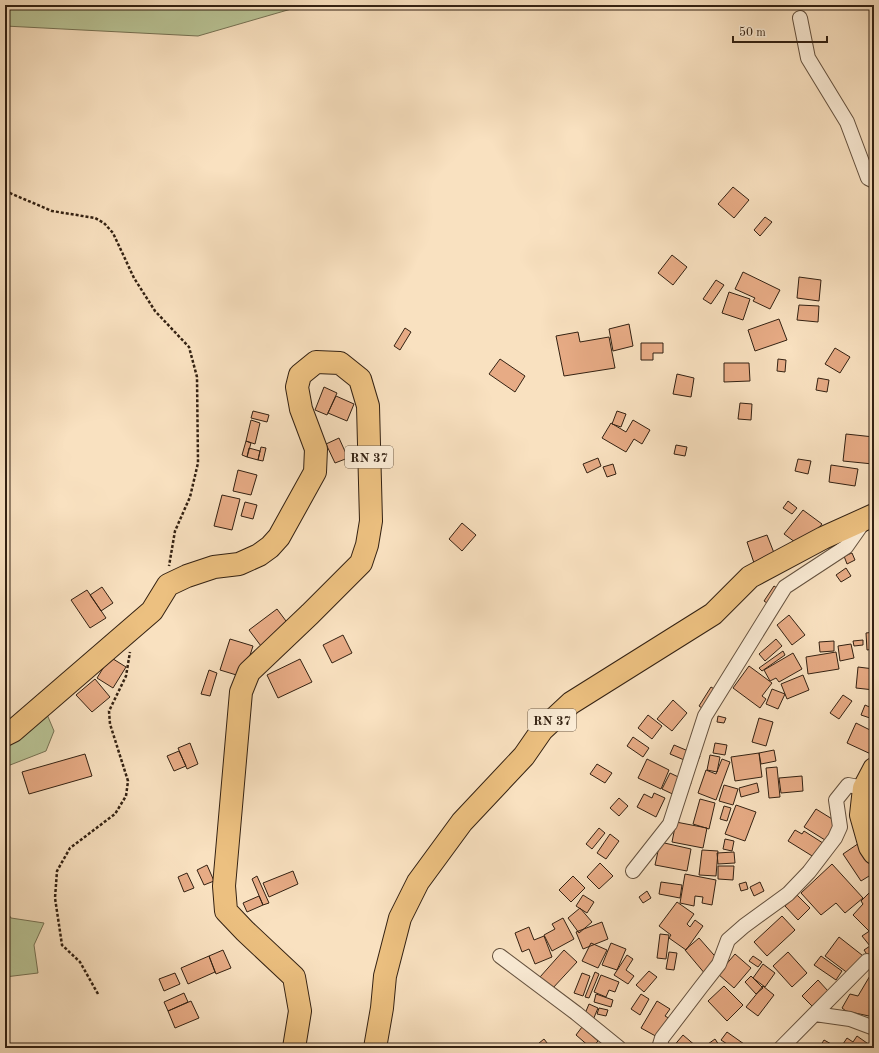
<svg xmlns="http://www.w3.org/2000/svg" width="879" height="1053" viewBox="0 0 879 1053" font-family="'Old Standard TT',serif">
<rect width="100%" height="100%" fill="#f9e1c0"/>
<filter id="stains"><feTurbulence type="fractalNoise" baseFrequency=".005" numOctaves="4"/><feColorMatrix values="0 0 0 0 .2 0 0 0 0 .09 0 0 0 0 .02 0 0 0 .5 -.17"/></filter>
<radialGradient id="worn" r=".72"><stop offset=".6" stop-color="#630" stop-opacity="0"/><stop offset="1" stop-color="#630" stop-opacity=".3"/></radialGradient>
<!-- green -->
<path fill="#b9c496" stroke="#767254" d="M5,5H305L198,36L5,26Z
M46,712L54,731L46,751L5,767V745Z
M5,909L11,918L44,923L34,945L38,973L5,977Z"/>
<!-- building -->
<path fill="#e7ab85" stroke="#332112" d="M733,187L749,200L734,218L718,204Z
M765,217L772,222L760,236L754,230Z
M672,255L687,267L673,285L658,273Z
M743,272L780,290L770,309L753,301L755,298L735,289Z
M799,277L821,280L819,301L797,298Z
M716,280L724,285L711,304L703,299Z
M729,292L750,299L743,320L722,313Z
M799,305L819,306L818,322L797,320Z
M779,319L787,340L755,351L748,330Z
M629,324L633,346L613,351L609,329Z
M405,328L411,332L400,350L394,346Z
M578,332L580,342L609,337L615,368L564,376L556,336Z
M641,343H663V353H653V360H641Z
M835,348L850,357L840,373L825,364Z
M500,359L525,376L515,392L489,374Z
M778,359L786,360L785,372L777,371Z
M724,363H749L750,381L724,382Z
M677,374L694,378L691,397L673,394Z
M818,378L829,380L827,392L816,390Z
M324,387L337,393L327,415L315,410Z
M336,396L354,404L347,421L328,413Z
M740,403L752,404L751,420L738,419Z
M253,411L269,415L267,422L251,418Z
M617,411L626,414L621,427L612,424Z
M251,420L260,423L255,444L246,441Z
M633,420L650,430L642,444L634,439L626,452L602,438L611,423L626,432Z
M846,434L874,437L873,464L843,461Z
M339,438L348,458L335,463L326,444Z
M246,441L251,443L247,457L242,455Z
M676,445L687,447L685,456L674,454Z
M261,447L266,448L263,461L258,460Z
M249,448L260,451L258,460L247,457Z
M598,458L601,466L587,473L583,464Z
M798,459L811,461L808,474L795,471Z
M613,464L616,474L607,477L603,467Z
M831,465L858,469L855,486L829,482Z
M238,470L257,475L251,495L233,491Z
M222,495L240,499L232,530L214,526Z
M788,501L797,508L792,514L783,508Z
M245,502L257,505L253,519L241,516Z
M803,510L822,524L810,540L799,545L784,534Z
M462,523L476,535L462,551L449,539Z
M767,535L776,558L755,566L747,542Z
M852,553L855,560L847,564L844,556Z
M846,568L851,576L841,582L836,575Z
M774,586L786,594L776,609L764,601Z
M102,587L113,603L101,611L90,595Z
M87,590L106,618L90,628L71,600Z
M277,609L289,625L261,646L249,630Z
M789,615L805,635L792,645L777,625Z
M874,632V649L867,650L866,633Z
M343,635L352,653L332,663L323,645Z
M230,639L253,646L243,677L220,670Z
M776,639L782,646L765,661L759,654Z
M863,640V645L854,646L853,641Z
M834,641V651L820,652L819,642Z
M851,644L854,658L840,661L838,646Z
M783,651L785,655L762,671L759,668Z
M836,652L839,669L808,674L806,657Z
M793,653L802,669L779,682L776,678L770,681L764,670Z
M110,657L126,667L113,688L97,678Z
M300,659L312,682L278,698L267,675Z
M749,666L772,683L762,696L766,699L760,708L733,688Z
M858,667L874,669V690L856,688Z
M209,670L217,673L210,696L201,694Z
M803,675L809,690L787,699L781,684Z
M95,679L110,697L92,712L76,695Z
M711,687L721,693L709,713L699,706Z
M772,689L785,694L778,709L766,704Z
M843,695L852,701L839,719L830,713Z
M673,700L687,713L672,731L657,719Z
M865,705L874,709L870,718L861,715Z
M872,710L874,711V726H870Z
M648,715L662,726L652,739L638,728Z
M718,716L726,718L724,723L717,722Z
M759,718L773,722L766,746L752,742Z
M856,723L874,732V753L873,755L847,743Z
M633,737L649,748L643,757L627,746Z
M190,743L198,764L187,769L178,748Z
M715,743L727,745L725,755L713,753Z
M674,745L700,756L696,765L670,754Z
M774,750L776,761L761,764L759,753Z
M179,751L186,766L174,771L167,756Z
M759,753L762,777L735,781L731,757Z
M85,754L92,776L29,794L22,772Z
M710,755L720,757L717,772L707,770Z
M647,759L669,770L661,789L638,778Z
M722,759L730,762L716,800L698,793L706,770L716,774Z
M597,764L612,773L605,783L590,774Z
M777,767L780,797L769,798L766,768Z
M670,773L691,783L683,799L662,789Z
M802,776L803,791L781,793L779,778Z
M757,783L759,792L741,797L739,788Z
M724,785L738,789L733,805L719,801Z
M654,793L665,798L656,817L637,807L644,794L652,798Z
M619,798L628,806L619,816L610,808Z
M700,799L715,803L709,829L693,824Z
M736,805L756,812L745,841L725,834Z
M724,806L731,808L727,821L720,819Z
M816,809L837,822L825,840L804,827Z
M676,822L707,828L703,848L672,842Z
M599,828L605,833L592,849L586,844Z
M795,830L802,834L804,831L826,845L817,859L788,841Z
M610,834L619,841L606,859L597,853Z
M725,839L734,841L732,851L723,849Z
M865,839L874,853V873L861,881L843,854Z
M660,842L691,849L687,871L655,865Z
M702,850L718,851L716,876L699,875Z
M734,852L735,863L718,864L717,853Z
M600,863L613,876L599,889L587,877Z
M832,864L863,898L845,913L836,903L821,915L801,893Z
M207,865L214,881L204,885L197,870Z
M718,866H734L733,880L718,879Z
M293,871L298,884L269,897L263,883Z
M187,873L194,888L184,892L178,877Z
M685,874L716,880L712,905L702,903L703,897L695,896L694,906L680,903Z
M257,876L269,903L263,905L252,879Z
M573,876L585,888L571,902L559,890Z
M661,882L682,885L680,898L659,894Z
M746,882L748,889L741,891L739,884Z
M760,882L764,891L754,896L750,887Z
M647,891L651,898L643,903L639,897Z
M871,891L874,894V926L869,931L853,915L863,904L861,901Z
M583,895L594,902L587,913L576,906Z
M797,895L810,908L798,920L785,906Z
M259,896L263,905L247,912L243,903Z
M677,902L694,914L687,924L690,927L695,920L703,926L686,950L669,938L671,935L659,926Z
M580,908L592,922L579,933L568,918Z
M782,916L795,930L767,956L754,942Z
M563,918L574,939L552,951L544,935L555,929L552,924Z
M602,922L608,939L583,949L576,932Z
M529,927L534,940L544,936L552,957L535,964L529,949L522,952L515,933Z
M874,928V951L868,956L864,950L870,946L862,936Z
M660,934L669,935L666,959L657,958Z
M839,937L867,959L853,977L825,956Z
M699,938L721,963L706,975L685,950Z
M591,943L607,950L598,968L582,961Z
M611,943L626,949L617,970L602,965Z
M223,950L231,968L216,974L209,956Z
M564,950L577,962L552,989L540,977Z
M669,952L677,953L674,970L666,969Z
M788,952L807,973L792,987L773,966Z
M735,954L751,968L734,988L718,974Z
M627,955L633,959L626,970L634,976L628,984L614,975Z
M209,956L215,972L188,984L181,968Z
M753,956L762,962L758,967L749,961Z
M821,956L842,971L836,980L814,965Z
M763,964L775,973L765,987L753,978Z
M874,969V1019L869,1016L846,1011L842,1008L850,994L858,996Z
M649,971L657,977L644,992L636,985Z
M595,972L599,974L589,998L585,997Z
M175,973L180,984L164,991L159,979Z
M582,973L590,976L583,996L574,993Z
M601,975L619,982L615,992L609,990L606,997L594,992Z
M751,976L763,988L756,994L745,982Z
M818,980L828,991L812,1006L802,996Z
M724,986L743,1005L727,1021L708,1001Z
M763,986L774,995L758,1016L746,1007Z
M184,993L188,1002L168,1011L164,1002Z
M596,994L613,1000L611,1007L594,1002Z
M641,994L649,999L640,1015L631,1009Z
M191,1001L199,1018L175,1028L168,1011Z
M657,1001L670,1009L665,1016L672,1020L661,1039L641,1028Z
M589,1004L598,1008L593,1020L584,1016Z
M599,1008L608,1010L606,1016L597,1014Z
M582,1027L598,1041L592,1048H591L576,1035Z
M727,1032L744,1044L741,1048H733L721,1040Z
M683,1035L697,1047V1048H672Z
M857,1036L874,1048H852L849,1046L848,1048L843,1044L847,1038L853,1042Z
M544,1039L551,1048H533Z
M715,1039L721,1048H710L708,1044Z
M824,1040L833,1045L832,1048H819Z"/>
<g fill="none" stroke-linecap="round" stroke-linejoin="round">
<defs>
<path id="street" d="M800,18L808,58L847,122L868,178L874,181
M633,871L670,824L705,716L785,587L846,547L865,520
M500,956L576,1013L619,1048
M815,1014L850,1019L874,1028
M659,1048L662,1038L701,987L719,964L728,940L744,926L788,894L809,872L835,838L840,827L836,800L848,785L864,788
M781,1048L867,961"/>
<path id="primary" d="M5,735L13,731L152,611L168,585L187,576L214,567L239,564L259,555L270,547L279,537L315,472L316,449L301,409L297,387L300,375L316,362L340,363L360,379L368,406L371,521L367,545L361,563L310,614L249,672L241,692L224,886L226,911L245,931L294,977L300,1011L294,1048
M874,769L864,788L861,815L870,847L874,853
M375,1048L382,1008L385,976L400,918L418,882L462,822L524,756L542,730L571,703L713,614L750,577L823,538L874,515"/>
</defs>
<!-- street casing -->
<use href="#street" stroke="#64513e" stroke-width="16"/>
<!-- primary casing -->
<use href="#primary" stroke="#332112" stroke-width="24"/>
<!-- path -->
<path stroke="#332112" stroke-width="2.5" stroke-dasharray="3 2" stroke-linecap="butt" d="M5,191L52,211L95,218L104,223L113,233L134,278L155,311L189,347L197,377L198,463L190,497L175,531L169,566
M98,994L80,962L62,945L55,898L57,871L70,848L115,814L126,796L128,781L110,724L109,711L126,676L130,652"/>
<!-- street -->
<use href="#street" stroke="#fbecd6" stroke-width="14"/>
<!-- primary -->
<use href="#primary" stroke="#ecc080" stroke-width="22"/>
</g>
<g text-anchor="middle" stroke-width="3" stroke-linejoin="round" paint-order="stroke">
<!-- shield labels -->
<g fill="#fbecd6" stroke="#6f5e4d" stroke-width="1">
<rect x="345" y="446" width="48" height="22" rx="3"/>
<rect x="528" y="709" width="48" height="22" rx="3"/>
</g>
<g font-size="13" font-weight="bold" fill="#332112">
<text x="369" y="462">RN 37</text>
<text x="552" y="725">RN 37</text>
</g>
</g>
<!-- margin -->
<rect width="879" height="1053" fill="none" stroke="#f9e1c0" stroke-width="20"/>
<rect x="6" y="6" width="867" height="1041" fill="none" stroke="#332112" stroke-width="2"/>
<rect x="10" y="10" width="859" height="1033" fill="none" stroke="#332112"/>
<!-- scale -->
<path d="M733 36v6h94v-6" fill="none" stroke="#332112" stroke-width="2"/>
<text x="739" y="36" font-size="12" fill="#332112" stroke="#fbecd6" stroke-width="3" paint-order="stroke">50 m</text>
<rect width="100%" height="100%" filter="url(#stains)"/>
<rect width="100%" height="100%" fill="url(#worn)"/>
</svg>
